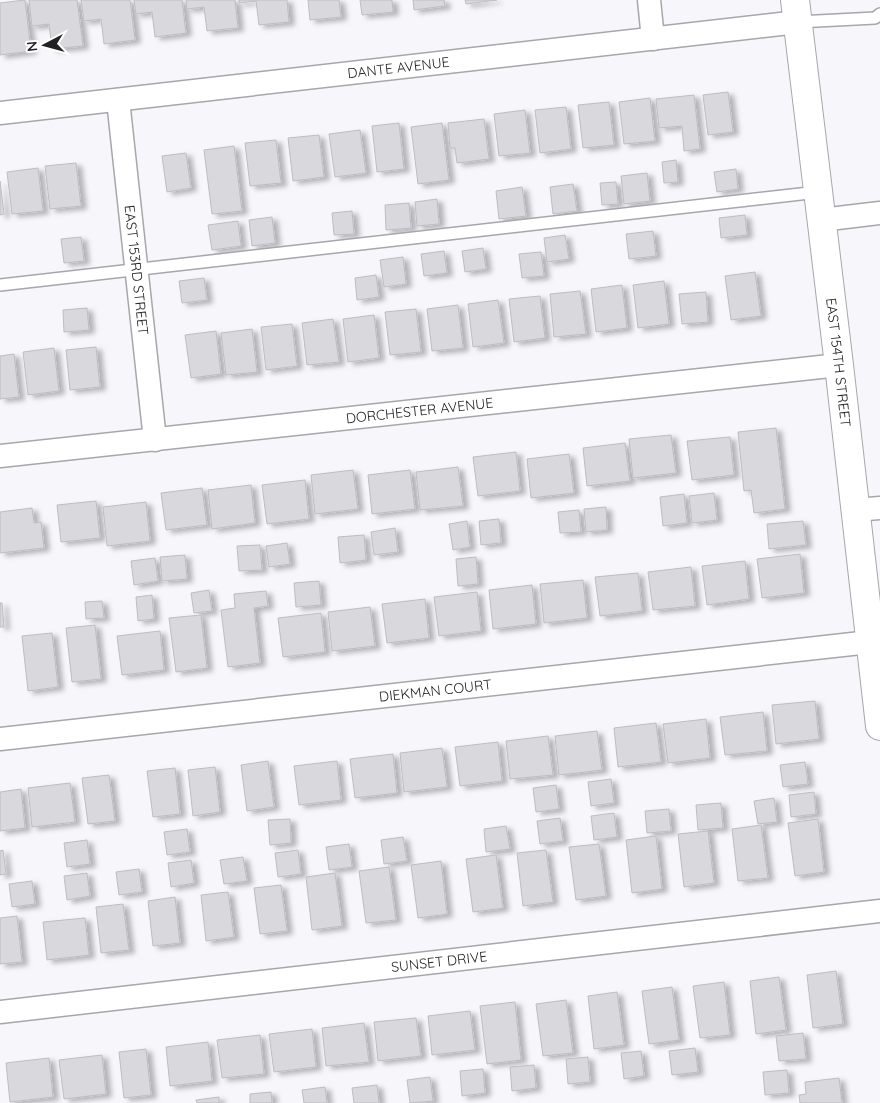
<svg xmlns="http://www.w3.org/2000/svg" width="880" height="1103" viewBox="0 0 880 1103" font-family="Quicksand,sans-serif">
<defs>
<filter id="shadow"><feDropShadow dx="5.5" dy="3" stdDeviation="2.5" flood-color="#0004"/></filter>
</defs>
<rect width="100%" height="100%" fill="#f6f6fb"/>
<!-- building -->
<path fill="#d9d8dd" stroke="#bebdc1" filter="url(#shadow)" d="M25,0L31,51L0,55V3Z
M29,0H77L83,46L52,49L49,24L32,26Z
M81,0H130L135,40L104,44L101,19L84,21Z
M134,0H182L186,33L155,37L152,12L136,14Z
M186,0H235L238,28L207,31L204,7L187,9Z
M239,0H287L289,22L259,25L256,1L239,3Z
M308,0H339L341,17L310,20Z
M360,0H392L393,12L362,15Z
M413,0H444L445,6L414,10Z
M465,0H497L466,4Z
M728,92L733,132L708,135L703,95Z
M694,95L700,149L684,151L682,126L659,128L656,99Z
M650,98L655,141L624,144L619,102Z
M609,102L614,145L583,148L578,105Z
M566,107L571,149L540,153L535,110Z
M525,110L530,153L499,156L494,114Z
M484,119L489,159L457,163L455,148H450L448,123Z
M399,123L404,169L377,172L372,126Z
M442,123L449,180L418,184L411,127Z
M360,130L366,173L335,177L329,134Z
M319,135L324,177L293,181L288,138Z
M276,140L281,183L250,186L245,143Z
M234,146L242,211L212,214L204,150Z
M186,153L191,188L167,192L162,156Z
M676,160L678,182L664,183L662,162Z
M76,163L81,206L50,209L45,166Z
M38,168L43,211L12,214L7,172Z
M736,169L738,189L717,192L714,172Z
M647,173L650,201L624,204L621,176Z
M0,181L4,214L0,215Z
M616,182L618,204L602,205L600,183Z
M573,184L577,211L553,214L550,187Z
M522,187L526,216L499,219L496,191Z
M437,199L439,224L417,226L415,202Z
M409,203L411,228L386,230L385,205Z
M352,211L354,234L334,235L332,213Z
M745,215L747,235L721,238L719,218Z
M272,217L275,243L252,246L249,220Z
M238,221L241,246L212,250L208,225Z
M653,231L656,256L629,259L626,234Z
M565,235L569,259L547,262L544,238Z
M81,237L84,261L64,263L61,239Z
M483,248L486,269L465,272L462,251Z
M444,251L447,273L424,276L421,254Z
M541,252L544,276L522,278L519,254Z
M403,257L406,284L384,287L380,260Z
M755,272L761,316L731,320L725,276Z
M376,275L379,297L357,300L355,278Z
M204,278L207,300L182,303L179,281Z
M664,281L669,324L638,328L633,285Z
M622,285L627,328L596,332L591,289Z
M580,291L586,334L554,337L550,294Z
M706,292L708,322L682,324L679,294Z
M540,296L545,338L514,342L509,299Z
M498,300L504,343L473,347L468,304Z
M458,305L463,348L432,351L427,309Z
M87,308L89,330L64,332L63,310Z
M416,309L421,352L390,355L385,312Z
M374,315L379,358L348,362L343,319Z
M333,319L339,362L307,365L302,323Z
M292,324L297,366L266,370L261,327Z
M252,329L257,372L226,375L221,333Z
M216,331L221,374L191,378L185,335Z
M96,347L100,387L70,390L66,350Z
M54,348L59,391L28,395L23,352Z
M14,354L19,397L0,399V356Z
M776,428L785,509L754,513L751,490L744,491L738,432Z
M671,435L676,473L633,478L629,439Z
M730,437L734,475L692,480L687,441Z
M625,443L630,481L587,486L583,448Z
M516,452L520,491L478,496L473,457Z
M569,454L574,493L531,498L527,459Z
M458,467L463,506L420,510L416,472Z
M353,470L358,509L315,514L311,475Z
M410,470L415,509L372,514L368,475Z
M305,480L309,519L267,524L262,485Z
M251,485L255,523L212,529L208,490Z
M202,488L207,525L166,530L161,493Z
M714,493L717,520L692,523L689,496Z
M684,494L687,523L663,526L660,497Z
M96,501L100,538L61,542L57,505Z
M146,502L150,541L107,546L103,507Z
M606,507L607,530L586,532L584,509Z
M32,508L34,523L41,522L44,548L0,553V512Z
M579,510L581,532L560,533L558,512Z
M499,519L501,543L481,545L479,521Z
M467,521L470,547L453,550L449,524Z
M803,521L806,545L769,549L767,524Z
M395,528L398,552L374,555L371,532Z
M364,535L366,560L340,563L338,537Z
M287,543L290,564L269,567L266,546Z
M260,545L262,570L239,571L237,546Z
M800,554L804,593L762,598L757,559Z
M185,555L187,579L162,581L160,557Z
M476,557L478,584L458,586L456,559Z
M155,558L158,581L134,585L131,561Z
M745,561L749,599L707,605L702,566Z
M691,567L695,606L653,610L648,572Z
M638,573L642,611L600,616L595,577Z
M583,580L587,618L544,623L540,584Z
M319,581L321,605L296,607L294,583Z
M532,585L536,624L493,629L489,590Z
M209,590L212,611L194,613L191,593Z
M266,591L268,606L254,608L260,663L228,667L221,610L235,608L234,594Z
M477,592L481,631L439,636L434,597Z
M152,595L154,619L138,621L136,597Z
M425,599L429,638L387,643L382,604Z
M102,601L104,618L86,619L85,602Z
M0,603H2L4,627H0Z
M370,607L375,646L332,651L328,612Z
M321,613L325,652L283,657L278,618Z
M201,615L207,668L176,672L169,618Z
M95,625L101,679L72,682L66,628Z
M160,631L164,670L122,675L117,636Z
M52,633L58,687L28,691L22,636Z
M815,701L819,739L776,744L772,705Z
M763,712L767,751L725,755L720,717Z
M706,719L710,758L668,763L663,724Z
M656,723L661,762L618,767L614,728Z
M597,731L602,770L559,775L555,736Z
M548,736L553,775L510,779L506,741Z
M498,742L502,781L460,786L455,747Z
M442,748L447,787L404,792L400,753Z
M393,754L397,793L355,798L350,759Z
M268,761L274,807L247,811L241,765Z
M337,761L341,800L299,805L294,766Z
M805,762L808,784L783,787L780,765Z
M215,767L220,812L193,816L188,770Z
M175,768L180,814L153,817L147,771Z
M109,775L115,821L88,824L82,778Z
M611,779L614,803L591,806L588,782Z
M70,783L75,822L32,827L28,788Z
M556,785L559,809L536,812L533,788Z
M21,789L25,828L0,831V792Z
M814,792L816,814L791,817L789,795Z
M774,798L777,822L758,824L754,801Z
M721,803L723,828L698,830L696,805Z
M669,809L671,831L647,833L645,811Z
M614,813L617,837L594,840L591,816Z
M560,818L563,841L540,844L537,821Z
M290,819L291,843L270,845L268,820Z
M818,819L824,872L795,876L788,823Z
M761,825L768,878L738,881L732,829Z
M506,826L510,849L486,852L484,829Z
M187,829L190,852L167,855L164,832Z
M708,831L714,883L684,887L678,834Z
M656,836L662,889L632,893L626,840Z
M403,837L407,861L384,864L381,840Z
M87,840L90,864L67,867L64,843Z
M349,844L352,867L329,870L326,847Z
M599,844L606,896L576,900L569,847Z
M3,850L6,874L0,875V851Z
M298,850L301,874L278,877L275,853Z
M546,850L553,902L523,906L517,853Z
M496,855L503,908L473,912L466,859Z
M243,857L247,881L224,884L220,860Z
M191,860L194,883L171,887L168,863Z
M441,861L447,914L418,918L411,865Z
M389,867L396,920L366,923L359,871Z
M139,869L142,892L119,895L116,872Z
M87,873L90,896L67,900L64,876Z
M335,873L342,926L312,930L306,877Z
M32,881L35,904L12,907L9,884Z
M281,885L287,931L260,934L254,888Z
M228,892L234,937L206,941L201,895Z
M175,897L180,943L153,946L148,901Z
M123,904L129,950L101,953L96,907Z
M17,916L22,962L0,964V918Z
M85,918L89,955L47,960L43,922Z
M836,971L843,1024L813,1028L807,975Z
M779,977L786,1030L756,1034L750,981Z
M724,982L730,1035L700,1038L693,986Z
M672,987L679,1040L649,1044L642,991Z
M617,992L624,1045L594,1049L588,996Z
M566,1000L573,1053L543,1056L536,1004Z
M515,1002L521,1060L487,1064L480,1006Z
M470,1011L475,1050L432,1055L428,1016Z
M416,1018L421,1056L378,1061L374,1022Z
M364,1023L369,1062L326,1066L322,1028Z
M312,1029L316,1067L274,1072L269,1034Z
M803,1033L806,1059L779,1061L776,1036Z
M260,1035L264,1074L222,1078L217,1040Z
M208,1042L212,1081L170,1086L166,1047Z
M695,1048L698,1072L672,1075L669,1051Z
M146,1049L151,1095L124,1098L119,1052Z
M641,1051L644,1076L624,1079L621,1053Z
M102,1055L106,1094L64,1099L59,1060Z
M588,1057L590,1082L568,1084L566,1059Z
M49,1058L53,1097L10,1102L6,1063Z
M534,1065L536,1088L512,1091L510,1067Z
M483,1069L485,1093L462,1096L460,1071Z
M787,1070L789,1093L765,1095L763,1072Z
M430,1077L433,1101L410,1103L407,1080Z
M839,1078L842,1103H800L799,1095L806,1094L805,1082Z
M377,1085L379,1103H354L352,1088Z
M325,1087L327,1103H304L302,1090Z
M271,1092L272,1103H250V1094Z
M219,1097V1103H197L196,1100Z"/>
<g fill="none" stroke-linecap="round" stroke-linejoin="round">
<defs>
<path id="service" d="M798,22L875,18L880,14
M0,285L818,192"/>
<g id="minor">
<path d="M649,0L653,39"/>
<path id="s1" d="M118,100L155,440"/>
<path id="s2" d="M0,113L798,22"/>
<path d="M821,220L880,213"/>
<path id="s3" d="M0,456L839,365"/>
<path d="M855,510L880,508"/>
<path id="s4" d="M0,739L870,642"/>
<path id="s5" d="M0,1012L880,911"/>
</g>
<g id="tertiary">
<path id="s6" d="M795,0L839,365L880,726"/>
</g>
</defs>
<!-- service casing -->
<use href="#service" stroke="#a6a7ab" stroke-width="14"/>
<!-- minor casing -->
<use href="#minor" stroke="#a6a7ab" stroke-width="25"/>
<!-- tertiary casing -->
<use href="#tertiary" stroke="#a6a7ab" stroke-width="30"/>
<!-- service -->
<use href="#service" stroke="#fff" stroke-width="11"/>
<!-- minor -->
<use href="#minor" stroke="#fff" stroke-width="22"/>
<!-- tertiary -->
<use href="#tertiary" stroke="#fff" stroke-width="28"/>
</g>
<g text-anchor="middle" stroke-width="4" stroke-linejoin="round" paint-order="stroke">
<!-- street labels -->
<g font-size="14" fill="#222224" stroke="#fff">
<text dy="5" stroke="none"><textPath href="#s2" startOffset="401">DANTE AVENUE</textPath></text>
<text dy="5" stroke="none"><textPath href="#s1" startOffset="171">EAST 153RD STREET</textPath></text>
<text dy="5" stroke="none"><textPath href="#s6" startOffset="365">EAST 154TH STREET</textPath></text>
<text dy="5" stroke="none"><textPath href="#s3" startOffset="422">DORCHESTER AVENUE</textPath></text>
<text dy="5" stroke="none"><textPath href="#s4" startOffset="438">DIEKMAN COURT</textPath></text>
<text dy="5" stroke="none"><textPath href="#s5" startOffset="442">SUNSET DRIVE</textPath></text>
</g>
</g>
<!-- north arrow -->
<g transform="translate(45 45) rotate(264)" stroke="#ffffff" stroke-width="4" paint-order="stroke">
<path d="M0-4L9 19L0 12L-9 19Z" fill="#222224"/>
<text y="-8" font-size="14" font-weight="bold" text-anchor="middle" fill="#222224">N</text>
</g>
</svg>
